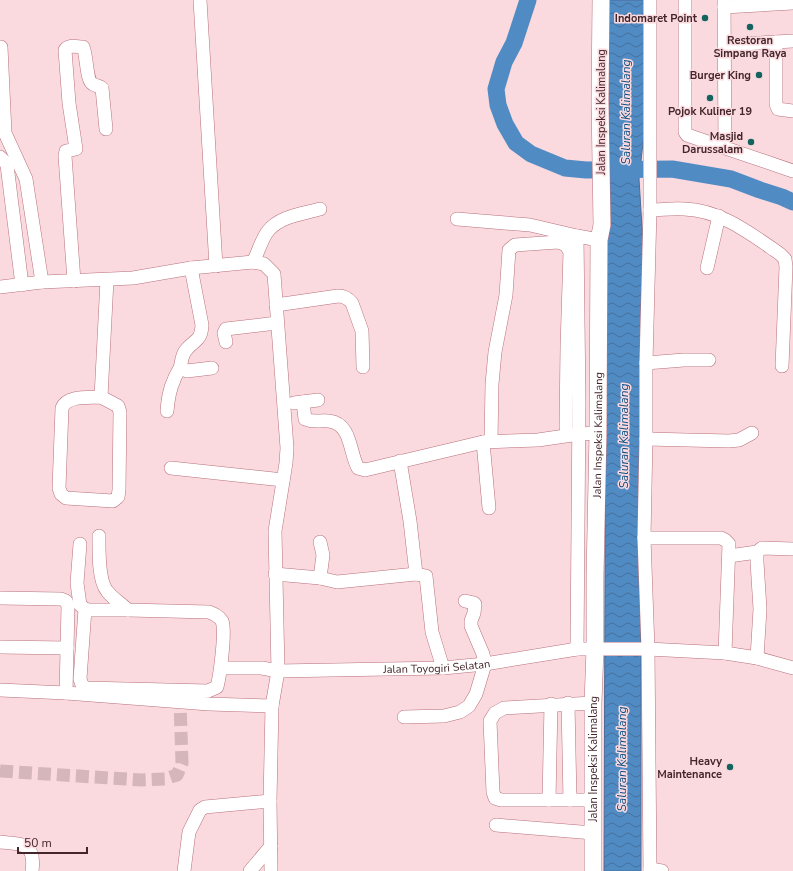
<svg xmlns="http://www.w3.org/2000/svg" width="793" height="871" viewBox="0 0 793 871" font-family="'Nunito Sans',sans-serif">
<defs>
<pattern id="water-waves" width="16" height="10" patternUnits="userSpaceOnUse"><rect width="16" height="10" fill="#508bc4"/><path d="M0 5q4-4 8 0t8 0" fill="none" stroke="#44719f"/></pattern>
</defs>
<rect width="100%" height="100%" fill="#fadade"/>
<!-- water -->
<path fill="url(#water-waves)" stroke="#4c6c96" d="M607,0H647V106L639,179L645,276L641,627V871H604Z"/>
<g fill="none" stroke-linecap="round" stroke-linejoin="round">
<!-- river -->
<path stroke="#508bc4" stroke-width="17" d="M528,0L514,43L504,62L496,89L498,105L505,124L516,143L531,154L565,168L586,170L672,169L731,179L760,190L782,197L793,202"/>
<!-- minor-tunnel -->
<path stroke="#d5b6ba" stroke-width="13" stroke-dasharray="13 6" stroke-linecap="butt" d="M0,771L141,780L165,779L177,775L182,763L180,702"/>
<defs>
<g id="minor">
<path d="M200,0L216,266"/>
<path d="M685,0V132L687,135L793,171"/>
<path d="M724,0L725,147"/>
<path d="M724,7L793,3"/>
<path d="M776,42V104L778,109L793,111"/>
<path d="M725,45L793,41"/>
<path d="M1,47L5,133L26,179L42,282"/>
<path d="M0,157L5,162L7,165L22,285"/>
<path d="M650,210C661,210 673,208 684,209C721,210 751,234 780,254L785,259L786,267L782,366"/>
<path d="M457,219L530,225L577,236L599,240"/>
<path d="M253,262C258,253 262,238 268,231C280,216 302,214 320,209"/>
<path d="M707,268L719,216"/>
<path d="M74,281L65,156L66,151L76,149L69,103L65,50C69,44 77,47 83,47C87,55 86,81 93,84C96,86 99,86 102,88L106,129"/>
<path d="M0,287L42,282L133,278L191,268L253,262L264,264L274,274L287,448L286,463L275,531L278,671L272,706L270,801L271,871"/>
<path d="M276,305L338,296C344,296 348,298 352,303L362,331L363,367"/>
<path d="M226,342L224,333L226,329L277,323"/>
<path d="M646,363L684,360H709"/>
<path d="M180,368L187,371L212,368"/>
<path d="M101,397L118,406L120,412L119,490L118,497L113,501L66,498L61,494L59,488L62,408C67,395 89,398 101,397Z"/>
<path d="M101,397L107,280"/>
<path d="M303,402L305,419C315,423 319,420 329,421C352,424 349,452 358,468L365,470L483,442L538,440L579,434L598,433"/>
<path d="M294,403L318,400"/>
<path d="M167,411C168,400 169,390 174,380C175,376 178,372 180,368C182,362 181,356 186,350C195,339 201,342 202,325L191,268"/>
<path d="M646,439L729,441L739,440L752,433"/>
<path d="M491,441L492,384L495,352L506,295L509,250L515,245L558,242L566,245L570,252L567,347L566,428"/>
<path d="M483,442L489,508"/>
<path d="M400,461L410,521L416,574"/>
<path d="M171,468L283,480"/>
<path d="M644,538H721L725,540L729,544L725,653"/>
<path d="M80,544L77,583L80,605L85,609L89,610H128"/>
<path d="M729,556L757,552L762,548L793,549"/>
<path d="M275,574L320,578L323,555L320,542"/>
<path d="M320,578L337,582L416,574L426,576L432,632L443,668"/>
<path d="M0,598L61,599L66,601L68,606L66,693"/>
<path d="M85,609L80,679L82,685L86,688L208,691L217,687C220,675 226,632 222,621C219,616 214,614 209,612L128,610C122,604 113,599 107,591C98,580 99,550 99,536"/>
<path d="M0,647L67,648"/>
<path d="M577,649L579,403L577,236"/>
<path d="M757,658L760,609L757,562V552"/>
<path id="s1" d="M221,668H262L278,671L443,668L485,664L577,649H648L725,653L757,658L793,668"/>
<path d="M0,690L66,693L209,704L272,706"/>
<path d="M568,703L570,800"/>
<path d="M404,717L444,716L460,712L469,706L476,694L485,664L483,654L471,626V621L474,613L475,604L474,603L465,601"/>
<path d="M549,800L551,704"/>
<path d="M593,800H501L495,798L493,792L490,721L495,713L504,708L593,703"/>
<path d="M496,825L593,833"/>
<path d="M0,842C22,844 36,843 32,871"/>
<path d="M650,869L662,871"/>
<path d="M184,871L189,832L200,810L205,807L270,801"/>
<path d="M250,871L271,846"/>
<path d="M650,871L648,649L644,538L646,439V363L650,210V0"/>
</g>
<g id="major">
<path id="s2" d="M593,871V703L595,649V576L598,433L599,240L602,225L600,101L601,0"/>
</g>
</defs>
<!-- minor casing -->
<use href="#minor" stroke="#b8717c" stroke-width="14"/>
<!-- major casing -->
<use href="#major" stroke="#b8717c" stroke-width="18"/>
<!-- minor -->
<use href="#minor" stroke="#fff" stroke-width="13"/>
<!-- major -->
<use href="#major" stroke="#fff" stroke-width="17"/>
</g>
<!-- markers -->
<g fill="#14635f" stroke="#fadade" stroke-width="1.5">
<circle cx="705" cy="18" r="4"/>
<circle cx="750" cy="27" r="4"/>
<circle cx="759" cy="75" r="4"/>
<circle cx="710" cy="98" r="4"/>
<circle cx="751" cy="142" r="4"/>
<circle cx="730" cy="767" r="4"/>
</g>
<g text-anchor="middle" stroke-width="3" stroke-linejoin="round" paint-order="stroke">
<!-- poi labels -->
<g font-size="11" font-weight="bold" fill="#43252a" stroke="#fadade" text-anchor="end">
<text x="697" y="22">Indomaret Point</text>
<text x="750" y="44" text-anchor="middle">Restoran<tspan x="750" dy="13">Simpang Raya</tspan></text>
<text x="751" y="79">Burger King</text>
<text x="710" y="115" text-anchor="middle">Pojok Kuliner 19</text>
<text x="743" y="140">Masjid<tspan x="743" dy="13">Darussalam</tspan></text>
<text x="722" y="765">Heavy<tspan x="722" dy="13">Maintenance</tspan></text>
</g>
<!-- street labels -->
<g font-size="11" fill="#43252a" stroke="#fadade">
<text transform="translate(601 112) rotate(-90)" y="4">Jalan Inspeksi Kalimalang</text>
<text dy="4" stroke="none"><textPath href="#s2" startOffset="436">Jalan Inspeksi Kalimalang</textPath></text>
<text dy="4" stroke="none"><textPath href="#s1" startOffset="216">Jalan Toyogiri Selatan</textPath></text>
<text dy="4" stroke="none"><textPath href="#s2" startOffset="112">Jalan Inspeksi Kalimalang</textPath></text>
</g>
<!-- water labels -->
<g font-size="12" font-style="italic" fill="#0a4d84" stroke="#fadade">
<text transform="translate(626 112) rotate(-90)" y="4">Saluran Kalimalang</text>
<text transform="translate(624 436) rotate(-90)" y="4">Saluran Kalimalang</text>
<text transform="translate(622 759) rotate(-90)" y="4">Saluran Kalimalang</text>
</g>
</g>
<!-- scale -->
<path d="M18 847v6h69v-6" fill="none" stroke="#43252a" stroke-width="2"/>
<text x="24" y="847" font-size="12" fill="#43252a" stroke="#fadade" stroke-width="3" paint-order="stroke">50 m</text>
</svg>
